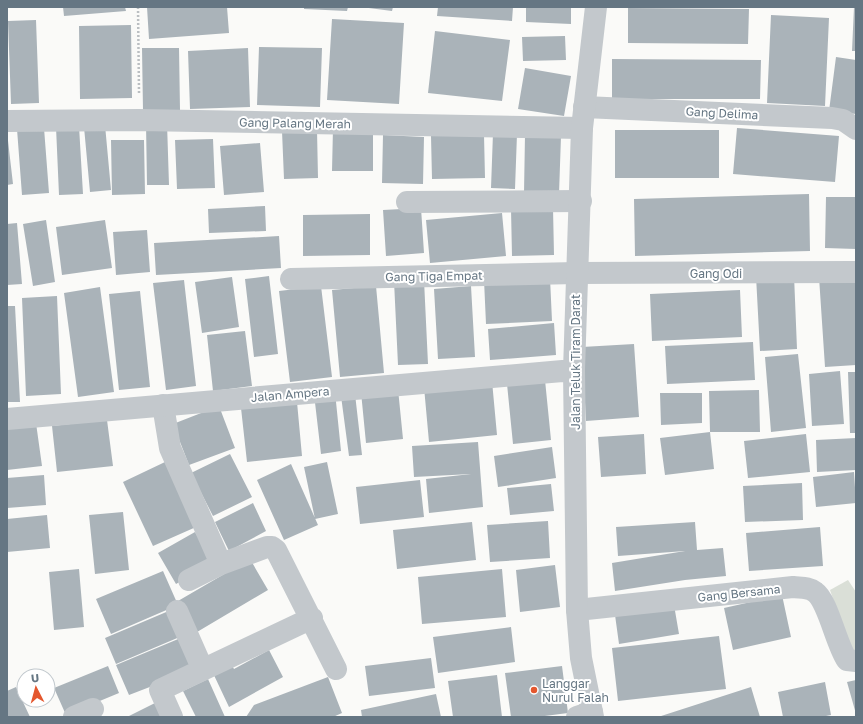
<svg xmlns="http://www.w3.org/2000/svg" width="863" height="724" viewBox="0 0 863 724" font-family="'Golos Text',sans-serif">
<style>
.green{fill:#dadfd7}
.building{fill:#aab3b9}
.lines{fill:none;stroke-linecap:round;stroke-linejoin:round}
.path{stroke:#bbbfc2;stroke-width:2.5;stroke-dasharray:2 2;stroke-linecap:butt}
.minor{stroke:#c3c8cc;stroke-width:22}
.tertiary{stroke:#c3c8cc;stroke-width:22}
.poi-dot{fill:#e4572e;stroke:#fff;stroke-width:1.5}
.labels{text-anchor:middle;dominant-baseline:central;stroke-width:4;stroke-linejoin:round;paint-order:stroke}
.street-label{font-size:12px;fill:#657683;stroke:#fff}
.poi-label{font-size:12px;fill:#657683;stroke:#fff;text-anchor:start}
</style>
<rect width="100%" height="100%" fill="#fafaf8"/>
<path class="green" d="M 848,580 L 856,592 L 856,650 L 851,651 L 830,590 Z"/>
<path class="building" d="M 63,7 L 125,7 L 126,11 L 64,16 Z
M 147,7 L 227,7 L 229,33 L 149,39 Z
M 304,7 L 348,7 L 347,11 L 304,9 Z
M 361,7 L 393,7 L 392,11 Z
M 438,7 L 513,7 L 512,21 L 437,16 Z
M 526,7 L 571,7 L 571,24 L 526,22 Z
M 854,7 L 856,7 L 856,51 L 852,51 Z
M 628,8 L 749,9 L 748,44 L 628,43 Z
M 771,15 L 829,18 L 825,106 L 767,103 Z
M 332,19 L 404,23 L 399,104 L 327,100 Z
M 36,20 L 39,103 L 11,104 L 8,21 Z
M 131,25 L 132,98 L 80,99 L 79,26 Z
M 435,31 L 510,40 L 502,101 L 428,93 Z
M 565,36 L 566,60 L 523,61 L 522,37 Z
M 259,47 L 322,48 L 320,107 L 257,105 Z
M 142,48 L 179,48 L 180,110 L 143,111 Z
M 248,48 L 250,107 L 190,109 L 188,51 Z
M 836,57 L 856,60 L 856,114 L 829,111 Z
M 612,59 L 761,60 L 760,99 L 612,99 Z
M 525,68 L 571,76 L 564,116 L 518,109 Z
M 146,123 L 167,123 L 169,185 L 147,185 Z
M 105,125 L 111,190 L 90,192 L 84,127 Z
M 79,126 L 83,194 L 59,195 L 56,127 Z
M 44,128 L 49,193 L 22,195 L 17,129 Z
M 333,128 L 373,128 L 373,171 L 332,171 Z
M 737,128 L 839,136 L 835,182 L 733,174 Z
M 317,130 L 318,178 L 284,179 L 282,131 Z
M 615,130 L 719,130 L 719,178 L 615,178 Z
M 7,132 L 13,184 L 7,185 Z
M 493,133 L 517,134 L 515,189 L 491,188 Z
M 383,135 L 424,137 L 423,184 L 382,183 Z
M 484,135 L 485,178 L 432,179 L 431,136 Z
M 525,135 L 561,136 L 559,194 L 524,193 Z
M 213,139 L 215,188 L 177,189 L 175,140 Z
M 111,140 L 144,140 L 145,194 L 112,195 Z
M 260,143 L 264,192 L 224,195 L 220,146 Z
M 809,194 L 810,251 L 635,256 L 634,199 Z
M 826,197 L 856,197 L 856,249 L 825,248 Z
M 265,206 L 266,231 L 209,233 L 208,209 Z
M 421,208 L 424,253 L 386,256 L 383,210 Z
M 553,208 L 554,255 L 512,256 L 511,209 Z
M 502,213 L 506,256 L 430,263 L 426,220 Z
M 370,214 L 370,255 L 303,256 L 303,215 Z
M 46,220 L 55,282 L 33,286 L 23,224 Z
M 105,220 L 112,268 L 62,275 L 56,227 Z
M 17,223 L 22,284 L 7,285 L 7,224 Z
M 147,230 L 150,272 L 116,275 L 113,232 Z
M 279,236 L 281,268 L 156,275 L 154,243 Z
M 794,275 L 797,349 L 760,351 L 756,276 Z
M 856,275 L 856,365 L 825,367 L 819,277 Z
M 269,276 L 278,354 L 254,357 L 245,279 Z
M 232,277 L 239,327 L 202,333 L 195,282 Z
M 550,278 L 552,321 L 486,324 L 484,280 Z
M 184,280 L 196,386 L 166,390 L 153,283 Z
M 424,280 L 428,364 L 398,365 L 394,281 Z
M 321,286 L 332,377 L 290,382 L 279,291 Z
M 376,286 L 384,373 L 340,377 L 332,290 Z
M 471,286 L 475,357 L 438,359 L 434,289 Z
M 100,287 L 114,392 L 78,397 L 64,293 Z
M 740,290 L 742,337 L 652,341 L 650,294 Z
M 140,291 L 150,387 L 119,390 L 109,294 Z
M 57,296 L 61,394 L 26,396 L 22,298 Z
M 7,306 L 15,306 L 20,402 L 7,402 Z
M 554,323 L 556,355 L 490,360 L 488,329 Z
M 245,331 L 252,386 L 213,391 L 207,335 Z
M 753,342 L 755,380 L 667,384 L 665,346 Z
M 634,344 L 639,417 L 586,421 L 582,347 Z
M 798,354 L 806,428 L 771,432 L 765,357 Z
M 840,371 L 844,424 L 812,426 L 809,374 Z
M 848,372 L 856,372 L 856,433 L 850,433 Z
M 545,380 L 551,440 L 513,444 L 507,384 Z
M 492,381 L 497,435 L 429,442 L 424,387 Z
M 398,389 L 403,439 L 366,443 L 361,392 Z
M 759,390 L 760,432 L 710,432 L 709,391 Z
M 335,392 L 341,451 L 321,454 L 314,394 Z
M 660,393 L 702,393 L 702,423 L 661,425 Z
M 355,394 L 362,455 L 349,456 L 341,396 Z
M 297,402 L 302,456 L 247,462 L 241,408 Z
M 219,406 L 235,448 L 189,465 L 173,424 Z
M 107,420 L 113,466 L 57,472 L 52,426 Z
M 36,423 L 42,466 L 7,470 L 7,427 Z
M 710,432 L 714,469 L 665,475 L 660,438 Z
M 644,434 L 646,474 L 601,477 L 598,437 Z
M 806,434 L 810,472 L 748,478 L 744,441 Z
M 856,438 L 856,470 L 817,472 L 816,440 Z
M 478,442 L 483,507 L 429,513 L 426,479 L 471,474 L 414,477 L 412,446 Z
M 552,447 L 556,478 L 498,487 L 494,456 Z
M 230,454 L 252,497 L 213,516 L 191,473 Z
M 165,462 L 196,527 L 153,546 L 123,482 Z
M 327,462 L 338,514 L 315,519 L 304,467 Z
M 291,464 L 318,525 L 284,540 L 257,480 Z
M 854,472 L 856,503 L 816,507 L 813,477 Z
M 44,475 L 46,505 L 7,508 L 7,478 Z
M 420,480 L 424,517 L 360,524 L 356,487 Z
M 802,483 L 803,520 L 745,522 L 743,486 Z
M 551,484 L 554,511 L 510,515 L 507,488 Z
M 253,503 L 266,531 L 229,551 L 215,522 Z
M 123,512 L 129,570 L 95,574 L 89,515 Z
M 47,515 L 50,548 L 7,552 L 7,519 Z
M 548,521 L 550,558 L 490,562 L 487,525 Z
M 472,522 L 476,560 L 397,569 L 393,530 Z
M 695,522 L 697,550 L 723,548 L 726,576 L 685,580 L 615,591 L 612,563 L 685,551 L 618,556 L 616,527 Z
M 820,527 L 823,566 L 749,571 L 746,533 Z
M 195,532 L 213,563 L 176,584 L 158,553 Z
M 250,559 L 268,590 L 197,632 L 178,601 Z
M 555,565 L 560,607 L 520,612 L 516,570 Z
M 79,569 L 84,627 L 54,630 L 49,572 Z
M 502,569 L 506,617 L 422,624 L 418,577 Z
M 163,571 L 178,605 L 111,634 L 96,599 Z
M 782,595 L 791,637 L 733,650 L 724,608 Z
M 674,605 L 679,634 L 619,644 L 615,615 Z
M 171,610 L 182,636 L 116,664 L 105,638 Z
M 511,627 L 515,662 L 438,673 L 433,637 Z
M 719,636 L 726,689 L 618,701 L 612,648 Z
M 183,637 L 199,668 L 129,695 L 116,665 Z
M 269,650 L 283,677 L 229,707 L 212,671 L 230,662 L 234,669 Z
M 431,658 L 435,688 L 369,696 L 365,666 Z
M 108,666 L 119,693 L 66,715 L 54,688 Z
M 562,666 L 568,713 L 537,717 L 511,717 L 505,673 Z
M 497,675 L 502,717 L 453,717 L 448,681 Z
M 328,677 L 342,713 L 333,717 L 246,717 L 254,705 Z
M 208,679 L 225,717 L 196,717 L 183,691 Z
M 856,680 L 856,714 L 847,682 Z
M 825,682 L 831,715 L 821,717 L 783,717 L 778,692 Z
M 16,687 L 30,717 L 7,717 L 7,691 Z
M 751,687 L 760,717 L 658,717 Z
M 436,694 L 441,717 L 362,717 L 361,710 Z
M 159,701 L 167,717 L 127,717 Z"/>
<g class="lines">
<path class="path" d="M 138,7 L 139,93"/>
<path class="minor" d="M 584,107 L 832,118 L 843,120 L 856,129
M 7,121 L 139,120 L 582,128
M 407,202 L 581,201
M 291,279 L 576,273 L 856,272
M 163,405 L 170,448 L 221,564 L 267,547 L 272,547 L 276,550 L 336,669
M 189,580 L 221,564
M 577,610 L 793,587 C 801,588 809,587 815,592 C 828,601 836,644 847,660 L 856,661
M 177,611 L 203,670
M 74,717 L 93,709
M 172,717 L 160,690 L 312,618
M 577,717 L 592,712"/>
<path class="tertiary" d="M 7,419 L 574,370
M 593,717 L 581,658 L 577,610 L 574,370 L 582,128 L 596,7"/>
</g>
<circle class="poi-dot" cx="534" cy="690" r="4"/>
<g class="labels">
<g class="street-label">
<text transform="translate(722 113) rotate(3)">Gang Delima</text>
<text transform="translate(295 123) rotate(1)">Gang Palang Merah</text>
<text x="716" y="273">Gang Odi</text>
<text transform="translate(434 276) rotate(-1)">Gang Tiga Empat</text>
<text transform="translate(575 362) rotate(-90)">Jalan Teluk Tiram Darat</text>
<text transform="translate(290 394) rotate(-5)">Jalan Ampera</text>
<text transform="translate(739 593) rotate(-6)">Gang Bersama</text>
</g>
<g class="poi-label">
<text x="542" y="683">Langgar<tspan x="542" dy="14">Nurul Falah</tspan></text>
</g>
</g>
<rect width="863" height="724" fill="none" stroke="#657683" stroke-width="16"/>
<g transform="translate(36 688) rotate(354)"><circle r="19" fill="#ffffff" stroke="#c1c8cd"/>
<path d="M0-3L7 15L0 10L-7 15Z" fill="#e4572e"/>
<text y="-6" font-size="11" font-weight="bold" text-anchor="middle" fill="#657683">U</text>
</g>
</svg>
